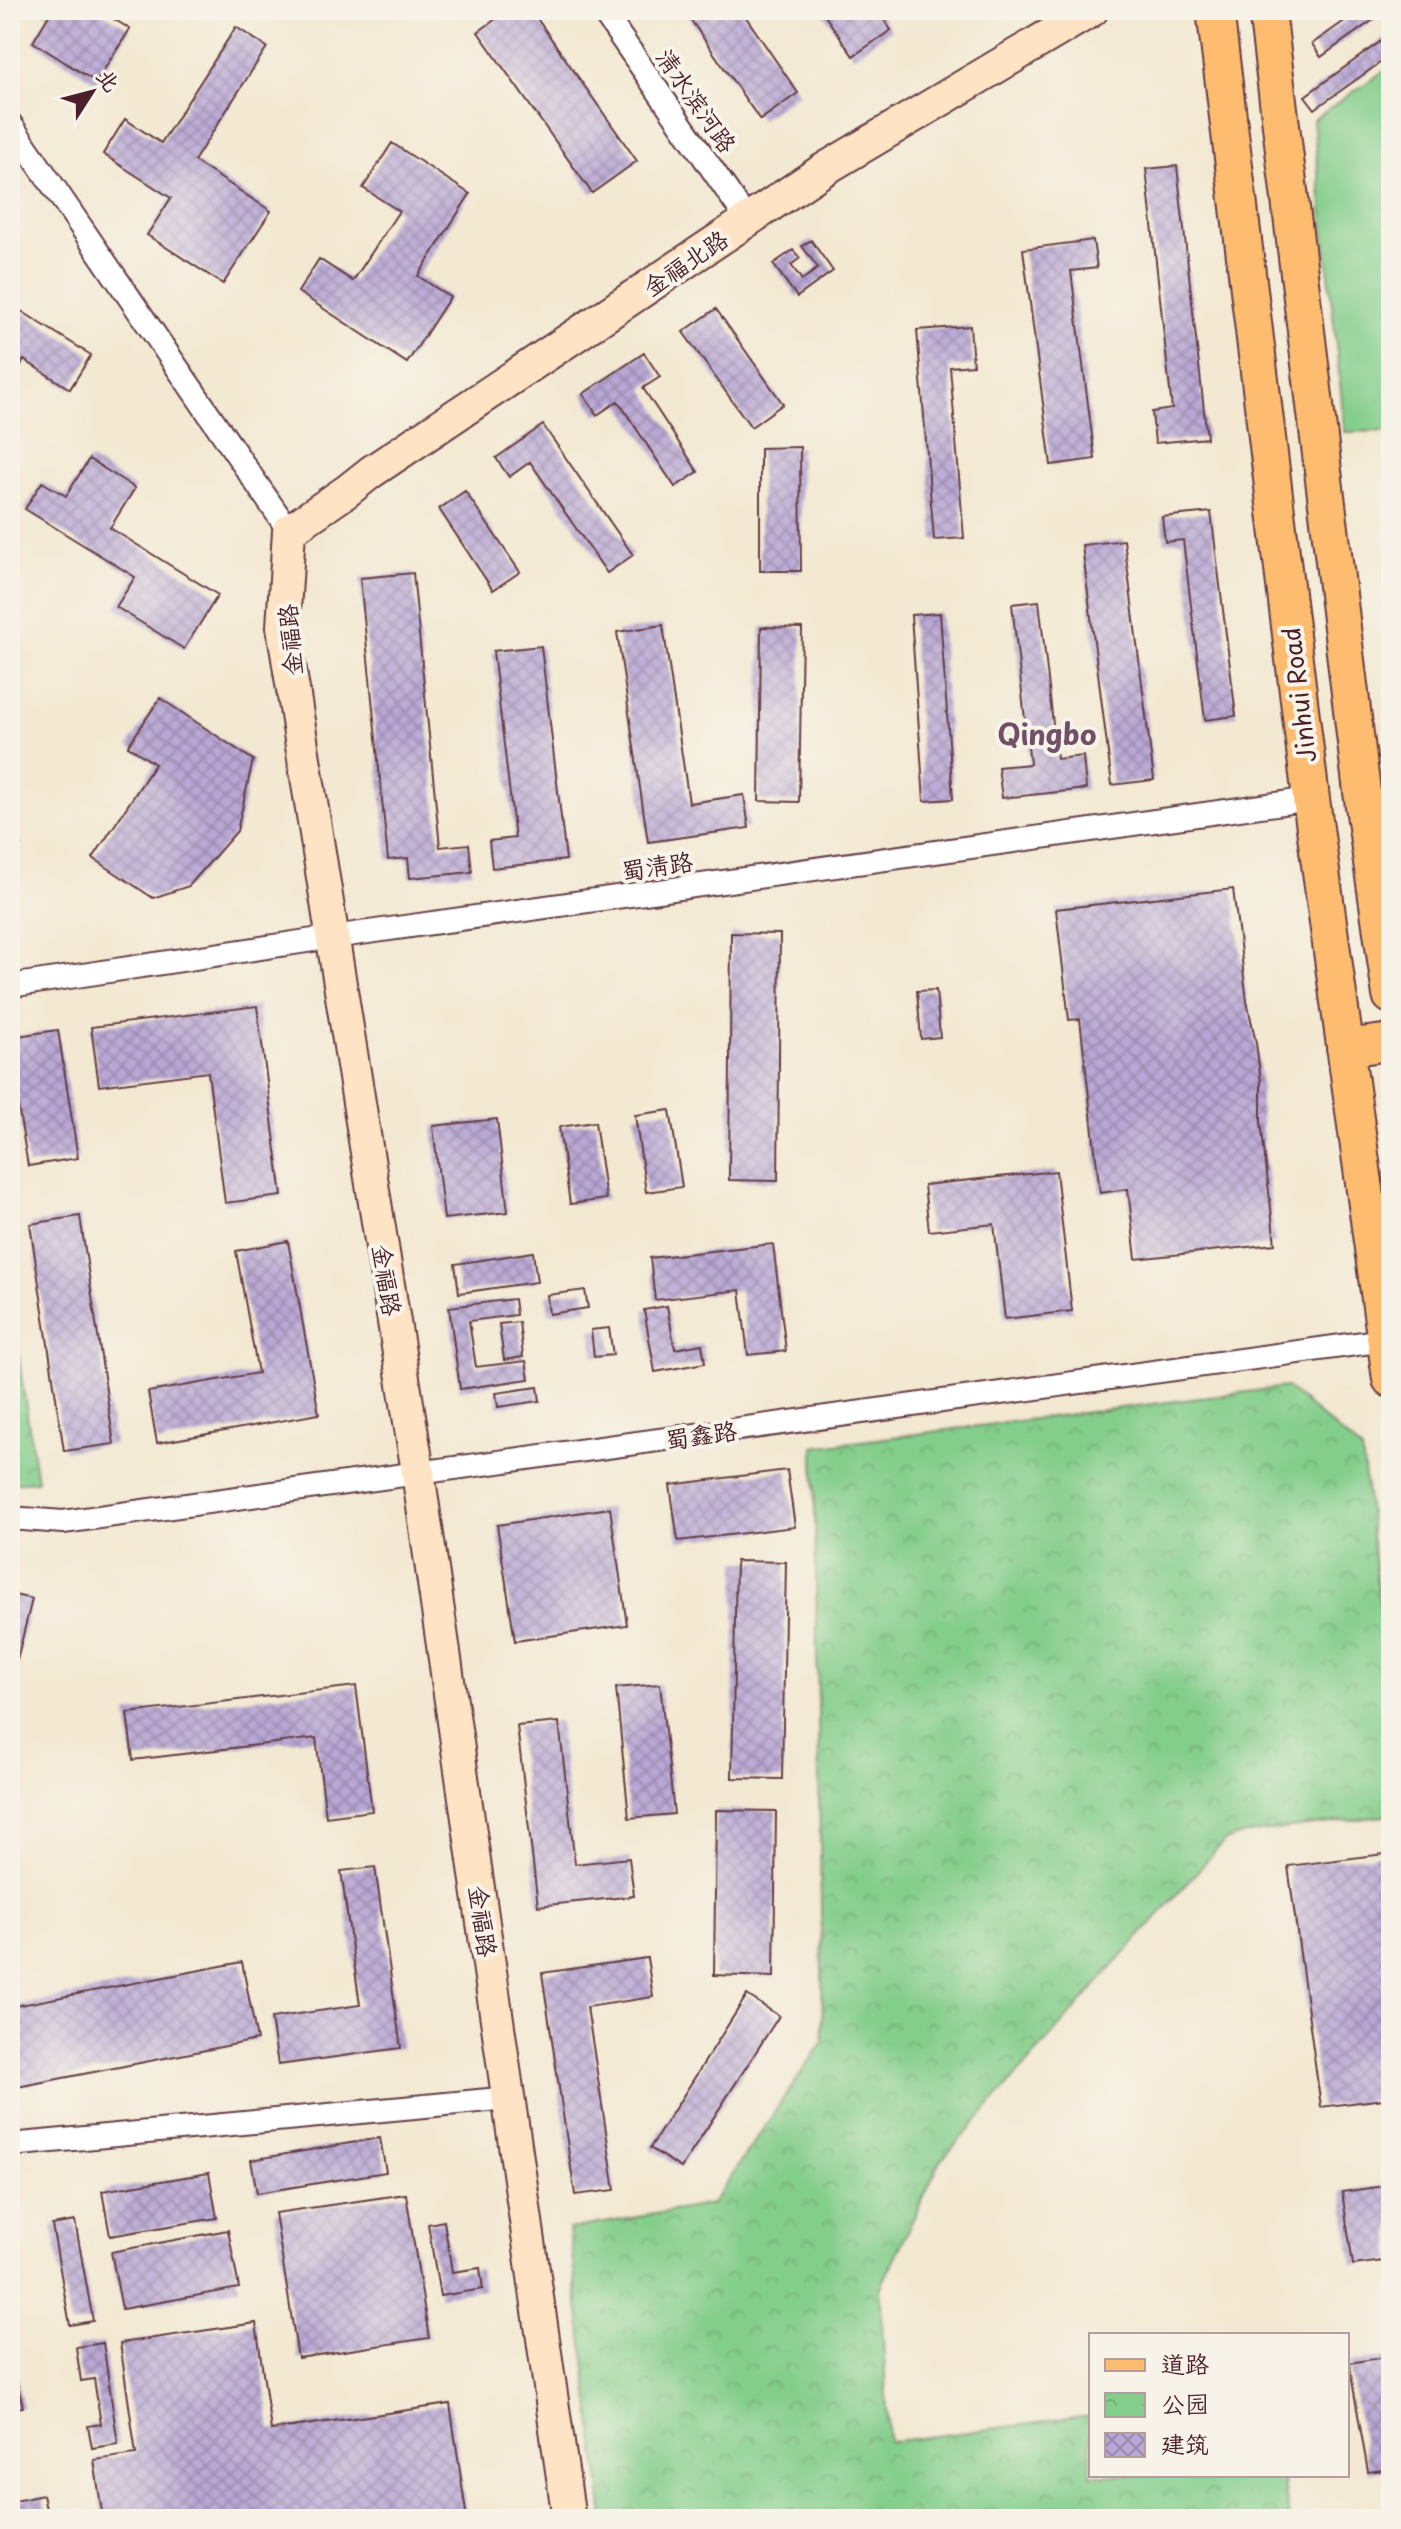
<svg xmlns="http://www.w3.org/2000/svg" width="1401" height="2529" viewBox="0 0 1401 2529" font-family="'Playpen Sans','LXGW WenKai TC',sans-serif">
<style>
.park{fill:url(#park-crowns);stroke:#67765b;stroke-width:2}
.pitch{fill:#84ce8b;stroke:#67765b;stroke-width:2}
.building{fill:url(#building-cross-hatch)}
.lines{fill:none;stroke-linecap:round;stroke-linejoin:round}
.street-casing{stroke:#633d44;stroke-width:26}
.secondary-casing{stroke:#633d44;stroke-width:36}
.primary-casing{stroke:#633d44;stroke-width:40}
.street{stroke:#fff;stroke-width:22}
.secondary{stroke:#fee4c5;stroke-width:32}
.primary{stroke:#fdbc6f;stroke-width:36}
.labels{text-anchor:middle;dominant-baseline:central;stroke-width:8;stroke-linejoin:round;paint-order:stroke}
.street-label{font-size:24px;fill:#4a1f2b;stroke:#f7f3e8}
.quarter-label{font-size:28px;font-weight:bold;fill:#714f66;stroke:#f7f3e8}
</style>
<defs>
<pattern id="park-crowns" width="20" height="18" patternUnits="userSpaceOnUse" patternTransform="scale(2)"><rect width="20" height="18" fill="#84ce8b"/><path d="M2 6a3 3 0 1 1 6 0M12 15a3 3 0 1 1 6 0" fill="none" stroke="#74b078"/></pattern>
<pattern id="building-cross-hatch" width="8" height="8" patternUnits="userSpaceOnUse" patternTransform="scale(2)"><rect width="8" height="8" fill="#b9a8d5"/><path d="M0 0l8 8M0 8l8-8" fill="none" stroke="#9888ad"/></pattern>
</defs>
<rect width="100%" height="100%" fill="#f7f3e8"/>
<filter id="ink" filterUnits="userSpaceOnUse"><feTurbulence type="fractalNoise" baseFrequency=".0125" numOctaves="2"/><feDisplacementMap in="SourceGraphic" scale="16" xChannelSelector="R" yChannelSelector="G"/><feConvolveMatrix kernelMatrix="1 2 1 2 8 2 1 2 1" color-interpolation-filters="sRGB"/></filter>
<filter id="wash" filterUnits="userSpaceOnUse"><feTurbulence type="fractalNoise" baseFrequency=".006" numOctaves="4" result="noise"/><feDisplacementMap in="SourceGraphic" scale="32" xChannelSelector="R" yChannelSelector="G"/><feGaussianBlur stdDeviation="1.8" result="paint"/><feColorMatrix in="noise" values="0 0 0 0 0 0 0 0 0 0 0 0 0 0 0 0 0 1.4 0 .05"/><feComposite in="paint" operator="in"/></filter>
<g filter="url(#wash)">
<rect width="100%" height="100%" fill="#f3e8d1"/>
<path class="park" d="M 10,1300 L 37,1481 L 10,1483 Z
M 1286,1387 L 1362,1451 L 1381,1624 L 1391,1646 L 1391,1815 L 1245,1834 L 1224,1841 L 940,2162 L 880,2289 L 889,2442 L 1091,2416 L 1091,2475 L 1283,2475 L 1289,2519 L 604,2519 L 569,2229 L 712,2204 L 823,2041 L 814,1447 Z"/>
<path class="pitch" d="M 1391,66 L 1391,431 L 1345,432 L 1313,120 Z"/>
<g id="blocks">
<path class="building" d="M 41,10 L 99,10 L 130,29 L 96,82 L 33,42 L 49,15 Z
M 508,10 L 531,10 L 637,161 L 592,193 L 478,32 Z
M 684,10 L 741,10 L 798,93 L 760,120 Z
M 821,10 L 877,10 L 891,30 L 853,56 Z
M 1360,10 L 1387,10 L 1321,57 L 1312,44 Z
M 236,27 L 267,47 L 194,161 L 271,211 L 223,284 L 147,235 L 171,198 L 103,154 L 125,119 L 161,143 Z
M 1391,34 L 1391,55 L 1315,109 L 1305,96 Z
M 1391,98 L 1391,127 L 1389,127 L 1386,99 Z
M 392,143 L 470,194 L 418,276 L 450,297 L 407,363 L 298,292 L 319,259 L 353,281 L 399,211 L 363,188 Z
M 1177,166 L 1207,438 L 1155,443 L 1152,412 L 1172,409 L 1146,169 Z
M 811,240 L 833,271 L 797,297 L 773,264 L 793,250 L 800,258 L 791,265 L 802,280 L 818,268 L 802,246 Z
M 1093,240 L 1097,268 L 1071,271 L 1095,459 L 1051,465 L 1023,249 Z
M 10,304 L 91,355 L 70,389 L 24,360 L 10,384 Z
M 716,309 L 783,404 L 751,427 L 683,332 Z
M 970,326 L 973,365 L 950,367 L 964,538 L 934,540 L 917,330 Z
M 644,353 L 660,377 L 643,388 L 698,472 L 675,487 L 618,401 L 597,415 L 583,394 Z
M 543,425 L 633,555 L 607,573 L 530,462 L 509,477 L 496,458 Z
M 800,447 L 801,571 L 760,571 L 760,448 Z
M 89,459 L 135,488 L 110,528 L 218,595 L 184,649 L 116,607 L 135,577 L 25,509 L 42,482 L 66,496 Z
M 465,491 L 520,572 L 493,590 L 439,509 Z
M 1211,512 L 1236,716 L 1205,720 L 1183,540 L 1165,542 L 1162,517 Z
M 1124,540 L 1154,780 L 1112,785 L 1082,545 Z
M 413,573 L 440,847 L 469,844 L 472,872 L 410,878 L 408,858 L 388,860 L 360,578 Z
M 1039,601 L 1057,759 L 1083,756 L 1086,789 L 1002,798 L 998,767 L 1030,764 L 1012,604 Z
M 940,613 L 953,799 L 924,801 L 911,615 Z
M 663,625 L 689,803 L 744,795 L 749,828 L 648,842 L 617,632 Z
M 761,627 L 802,628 L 799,802 L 759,801 Z
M 541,646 L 566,860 L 492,868 L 489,841 L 515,838 L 493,651 Z
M 160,698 L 253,760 L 237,831 L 189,886 L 153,898 L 93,858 L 155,764 L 128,746 Z
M 10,838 L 21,845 L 10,863 Z
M 1233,889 L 1247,1001 L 1256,1043 L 1261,1082 L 1261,1122 L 1275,1244 L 1136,1259 L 1128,1189 L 1100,1193 L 1080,1019 L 1069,1020 L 1056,909 Z
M 731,933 L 780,934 L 778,1181 L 729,1180 Z
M 936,990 L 940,1037 L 921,1039 L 917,991 Z
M 257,1006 L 282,1196 L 225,1203 L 208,1072 L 99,1086 L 91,1027 Z
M 58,1030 L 78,1158 L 28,1166 L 10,1057 L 10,1037 Z
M 670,1110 L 682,1187 L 646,1192 L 635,1115 Z
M 497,1119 L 508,1212 L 444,1219 L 433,1126 Z
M 595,1122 L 606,1199 L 570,1204 L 559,1127 Z
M 1056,1171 L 1072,1311 L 1005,1319 L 994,1224 L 929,1231 L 924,1185 Z
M 80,1216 L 114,1444 L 64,1451 L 30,1224 Z
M 288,1241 L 319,1414 L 157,1443 L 148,1392 L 258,1373 L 236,1251 Z
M 773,1244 L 786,1351 L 748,1355 L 740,1290 L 655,1300 L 650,1258 Z
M 533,1252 L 537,1282 L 459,1293 L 455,1264 Z
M 585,1290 L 588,1308 L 549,1314 L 547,1295 Z
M 514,1299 L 516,1315 L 469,1321 L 476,1367 L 526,1361 L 529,1379 L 460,1389 L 449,1307 Z
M 667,1306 L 675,1349 L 702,1344 L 705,1363 L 655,1372 L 644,1310 Z
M 519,1322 L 523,1357 L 504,1360 L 499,1324 Z
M 609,1328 L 613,1355 L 594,1357 L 591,1330 Z
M 538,1387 L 540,1401 L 498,1407 L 496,1393 Z
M 787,1470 L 795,1527 L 678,1541 L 670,1485 Z
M 610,1508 L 627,1625 L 515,1641 L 497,1525 Z
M 736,1561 L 786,1562 L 782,1779 L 732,1778 Z
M 10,1594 L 32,1599 L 11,1684 L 10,1683 Z
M 660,1684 L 674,1814 L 629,1818 L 616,1688 Z
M 356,1686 L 372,1811 L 326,1817 L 316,1738 L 133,1760 L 127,1713 Z
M 559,1722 L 575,1864 L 629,1858 L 634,1896 L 538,1906 L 517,1726 Z
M 716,1810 L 776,1811 L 774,1977 L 714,1975 Z
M 1384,1854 L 1391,1907 L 1391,2098 L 1321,2107 L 1288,1866 Z
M 375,1867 L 401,2048 L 278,2065 L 271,2018 L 360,2005 L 341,1871 Z
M 647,1958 L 653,1997 L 587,2007 L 615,2190 L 575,2195 L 542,1973 Z
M 242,1962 L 257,2040 L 17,2087 L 10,2051 L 10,2007 Z
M 747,1995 L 779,2016 L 681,2168 L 650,2148 Z
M 380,2138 L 386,2172 L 257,2193 L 251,2160 Z
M 209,2173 L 217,2218 L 110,2236 L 102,2191 Z
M 1391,2185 L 1391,2260 L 1353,2265 L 1342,2192 Z
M 406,2194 L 429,2338 L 298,2358 L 275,2213 Z
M 75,2221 L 93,2321 L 70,2325 L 52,2225 Z
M 444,2221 L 452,2272 L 480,2268 L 483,2289 L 440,2296 L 428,2224 Z
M 228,2230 L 239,2288 L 122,2309 L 111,2252 Z
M 256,2323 L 271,2430 L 450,2404 L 467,2519 L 103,2519 L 94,2460 L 136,2454 L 120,2343 Z
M 103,2343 L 118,2444 L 92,2448 L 88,2426 L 101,2424 L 94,2379 L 81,2381 L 76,2347 Z
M 10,2352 L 23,2407 L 10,2409 Z
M 1391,2356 L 1391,2469 L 1368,2472 L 1349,2363 Z
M 43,2495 L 48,2519 L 10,2519 L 10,2502 Z"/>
</g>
</g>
<g filter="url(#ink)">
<use href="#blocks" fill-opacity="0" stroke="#633d44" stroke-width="2"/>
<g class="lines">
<g class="street-casing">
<path id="street" d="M 602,10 L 748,221
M 10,123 L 289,531
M 10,986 L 333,937 L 1311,799
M 10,1518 L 63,1522 L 1385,1340
M 10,2145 L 510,2098"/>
</g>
<g class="secondary-casing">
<path id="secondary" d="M 569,2519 L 418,1472 L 283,627 L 289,531 L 347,491 L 371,472 L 823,170 L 1092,10"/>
</g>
<g class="primary-casing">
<path id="primary" d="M 1215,10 L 1311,799 L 1391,1379
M 1267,10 L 1362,792 L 1391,995
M 1345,1048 L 1391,1042"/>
</g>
<use href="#street" class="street"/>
<use href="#secondary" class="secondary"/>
<use href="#primary" class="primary"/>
</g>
</g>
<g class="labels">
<g class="street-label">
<text transform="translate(697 100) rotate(55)">清水滨河路</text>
<text transform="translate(685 262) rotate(-34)">金福北路</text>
<text transform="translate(289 640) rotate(-95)">金福路</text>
<text transform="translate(1298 695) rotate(-97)">Jinhui Road</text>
<text transform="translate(657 865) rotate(-8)">蜀清路</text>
<text transform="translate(388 1280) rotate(81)">金福路</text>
<text transform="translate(701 1434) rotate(-8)">蜀鑫路</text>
<text transform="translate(484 1921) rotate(82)">金福路</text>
</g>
<g class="quarter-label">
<text x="1047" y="733">Qingbo</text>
</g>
</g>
<rect width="1401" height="2529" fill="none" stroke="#f7f3e8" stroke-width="40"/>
<rect x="1089" y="2333" width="260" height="144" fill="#f7f3e8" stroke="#b29e9c" stroke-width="2"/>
<rect x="1105" y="2359" width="40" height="12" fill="#fdbc6f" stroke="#b29e9c" stroke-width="2"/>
<text x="1161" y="2373" font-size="24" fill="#4a1f2b">道路</text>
<rect x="1105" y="2393" width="40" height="24" fill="url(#park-crowns)" stroke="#b29e9c" stroke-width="2"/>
<text x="1161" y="2413" font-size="24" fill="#4a1f2b">公园</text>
<rect x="1105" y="2433" width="40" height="24" fill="url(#building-cross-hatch)" stroke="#b29e9c" stroke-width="2"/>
<text x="1161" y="2453" font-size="24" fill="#4a1f2b">建筑</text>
<g transform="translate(92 92) rotate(54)" stroke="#f7f3e8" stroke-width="6" paint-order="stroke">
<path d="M0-6L14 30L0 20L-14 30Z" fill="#4a1f2b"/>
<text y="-12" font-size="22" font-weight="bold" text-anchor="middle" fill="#4a1f2b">北</text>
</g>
</svg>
